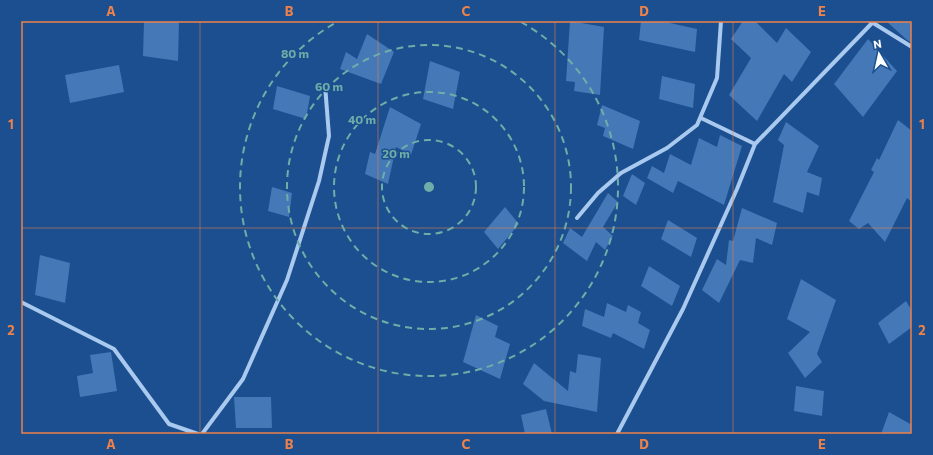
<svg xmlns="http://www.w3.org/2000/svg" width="933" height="455" viewBox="0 0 933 455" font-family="Commissioner,sans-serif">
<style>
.building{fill:#4478b7}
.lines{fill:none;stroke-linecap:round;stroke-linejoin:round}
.street{stroke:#a9c9ee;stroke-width:4}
.grid{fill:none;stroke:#ee8249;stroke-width:1;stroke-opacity:0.55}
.ring{fill:none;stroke:#6fada8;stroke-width:2;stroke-dasharray:7 5}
.centre{fill:#6fada8;stroke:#1b4f8f;stroke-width:2}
.ring-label{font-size:12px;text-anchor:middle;font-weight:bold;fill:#6fada8;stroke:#1b4f8f;stroke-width:3;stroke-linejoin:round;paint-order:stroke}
.neatline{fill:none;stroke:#ee8249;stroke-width:1.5}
.grid-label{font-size:13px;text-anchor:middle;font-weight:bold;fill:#ee8249}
</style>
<rect width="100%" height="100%" fill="#1b4f8f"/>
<path class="building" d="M 144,21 L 179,21 L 178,61 L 143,56 Z
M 570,21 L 604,27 L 600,95 L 574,91 L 575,82 L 566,81 Z
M 641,21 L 661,21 L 697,29 L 695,52 L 639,40 Z
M 743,21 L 755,21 L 777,43 L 786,28 L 811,52 L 792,82 L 784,74 L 757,121 L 729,95 L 751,58 L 731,39 Z
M 886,21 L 912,21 L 912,43 L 907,40 Z
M 367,34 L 394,52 L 381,84 L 340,69 L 346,52 L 357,59 Z
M 868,39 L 897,71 L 863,117 L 834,84 Z
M 430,61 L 460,72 L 453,109 L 423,99 Z
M 119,65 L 124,92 L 70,103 L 65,75 Z
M 662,76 L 695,84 L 693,108 L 659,99 Z
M 277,86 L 310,96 L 306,119 L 273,109 Z
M 602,105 L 640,121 L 633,149 L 603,136 L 605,128 L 597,125 Z
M 390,107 L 421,124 L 411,155 L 396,147 L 388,184 L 365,174 L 370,152 L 375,154 Z
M 898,120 L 912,131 L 912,202 L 907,198 L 885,242 L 868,223 L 859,229 L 849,221 L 874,172 L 871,170 L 877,158 L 879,160 Z
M 786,122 L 819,146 L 807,172 L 822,178 L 819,196 L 807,192 L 803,213 L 773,202 L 784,145 L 778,140 Z
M 720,135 L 742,146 L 724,205 L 678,181 L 673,193 L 647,178 L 652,166 L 664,173 L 670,154 L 691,165 L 699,138 L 717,147 Z
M 632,174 L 645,183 L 636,205 L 623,196 Z
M 272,187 L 292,193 L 289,217 L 268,211 Z
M 608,193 L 618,202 L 603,227 L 613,236 L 605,250 L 596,242 L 587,261 L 563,243 L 570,228 L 582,237 Z
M 505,207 L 519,224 L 498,249 L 484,232 Z
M 742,208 L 777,223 L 772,245 L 756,238 L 753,263 L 740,260 L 719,303 L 702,290 L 717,259 L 726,265 L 729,240 L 733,241 Z
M 668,220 L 697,238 L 691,257 L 661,239 Z
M 40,255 L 70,263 L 65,303 L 35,295 Z
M 649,266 L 680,286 L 672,306 L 641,286 Z
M 801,279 L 836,300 L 817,354 L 822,362 L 805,378 L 788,353 L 810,332 L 787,319 Z
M 906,301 L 912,311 L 912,327 L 889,344 L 878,323 Z
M 607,303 L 626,312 L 628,305 L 641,312 L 638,323 L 650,330 L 644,349 L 613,333 L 611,338 L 582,326 L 585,309 L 604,317 Z
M 476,315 L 498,326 L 495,337 L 510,344 L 500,379 L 463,362 Z
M 111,352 L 117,391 L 80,397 L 77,376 L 93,373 L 90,355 Z
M 578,354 L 601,358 L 597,412 L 544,401 L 523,384 L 534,363 L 568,391 L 570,371 L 576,373 Z
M 796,386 L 824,391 L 822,416 L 794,411 Z
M 234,397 L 271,397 L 272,428 L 236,428 Z
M 546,409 L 552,434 L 525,434 L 521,415 Z
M 889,412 L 912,425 L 912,434 L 881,434 Z"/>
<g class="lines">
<path class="street" d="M 870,21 L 912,47
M 701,118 L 755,144
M 577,218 L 598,193 L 621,173 L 667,148 L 697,125 L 717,78 L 721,21
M 21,302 L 114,349 L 169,424 L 198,434
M 202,434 L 243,379 L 287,280 L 319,181 L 329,136 L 325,85
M 617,434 L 683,309 L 737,189 L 755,144 L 874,21"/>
</g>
<path class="grid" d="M 200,21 L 200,434M 378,21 L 378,434M 555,21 L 555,434M 733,21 L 733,434M 21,228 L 912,228"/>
<g class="ring">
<circle cx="429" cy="187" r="47"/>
<circle cx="429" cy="187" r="95"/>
<circle cx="429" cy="187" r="142"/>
<path d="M521 22A189 189 0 1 1 337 22"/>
</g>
<circle cx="429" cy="187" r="6" class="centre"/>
<g class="ring-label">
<text x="295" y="58">80 m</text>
<text x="329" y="91">60 m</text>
<text x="362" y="124">40 m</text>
<text x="396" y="158">20 m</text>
</g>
<rect width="933" height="455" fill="none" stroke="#1b4f8f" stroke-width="44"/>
<g transform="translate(879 54) rotate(351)" stroke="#1b4f8f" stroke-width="3" paint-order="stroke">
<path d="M0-3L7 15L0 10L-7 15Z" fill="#ffffff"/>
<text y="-6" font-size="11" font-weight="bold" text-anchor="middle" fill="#ffffff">N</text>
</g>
<rect x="22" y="22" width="889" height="411" class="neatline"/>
<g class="grid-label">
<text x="111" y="16">A</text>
<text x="289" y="16">B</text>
<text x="466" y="16">C</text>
<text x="644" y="16">D</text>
<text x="822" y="16">E</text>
<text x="11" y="129">1</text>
<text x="922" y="129">1</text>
<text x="11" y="335">2</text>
<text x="922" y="335">2</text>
<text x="111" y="449">A</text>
<text x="289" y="449">B</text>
<text x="466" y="449">C</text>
<text x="644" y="449">D</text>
<text x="822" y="449">E</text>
</g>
</svg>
